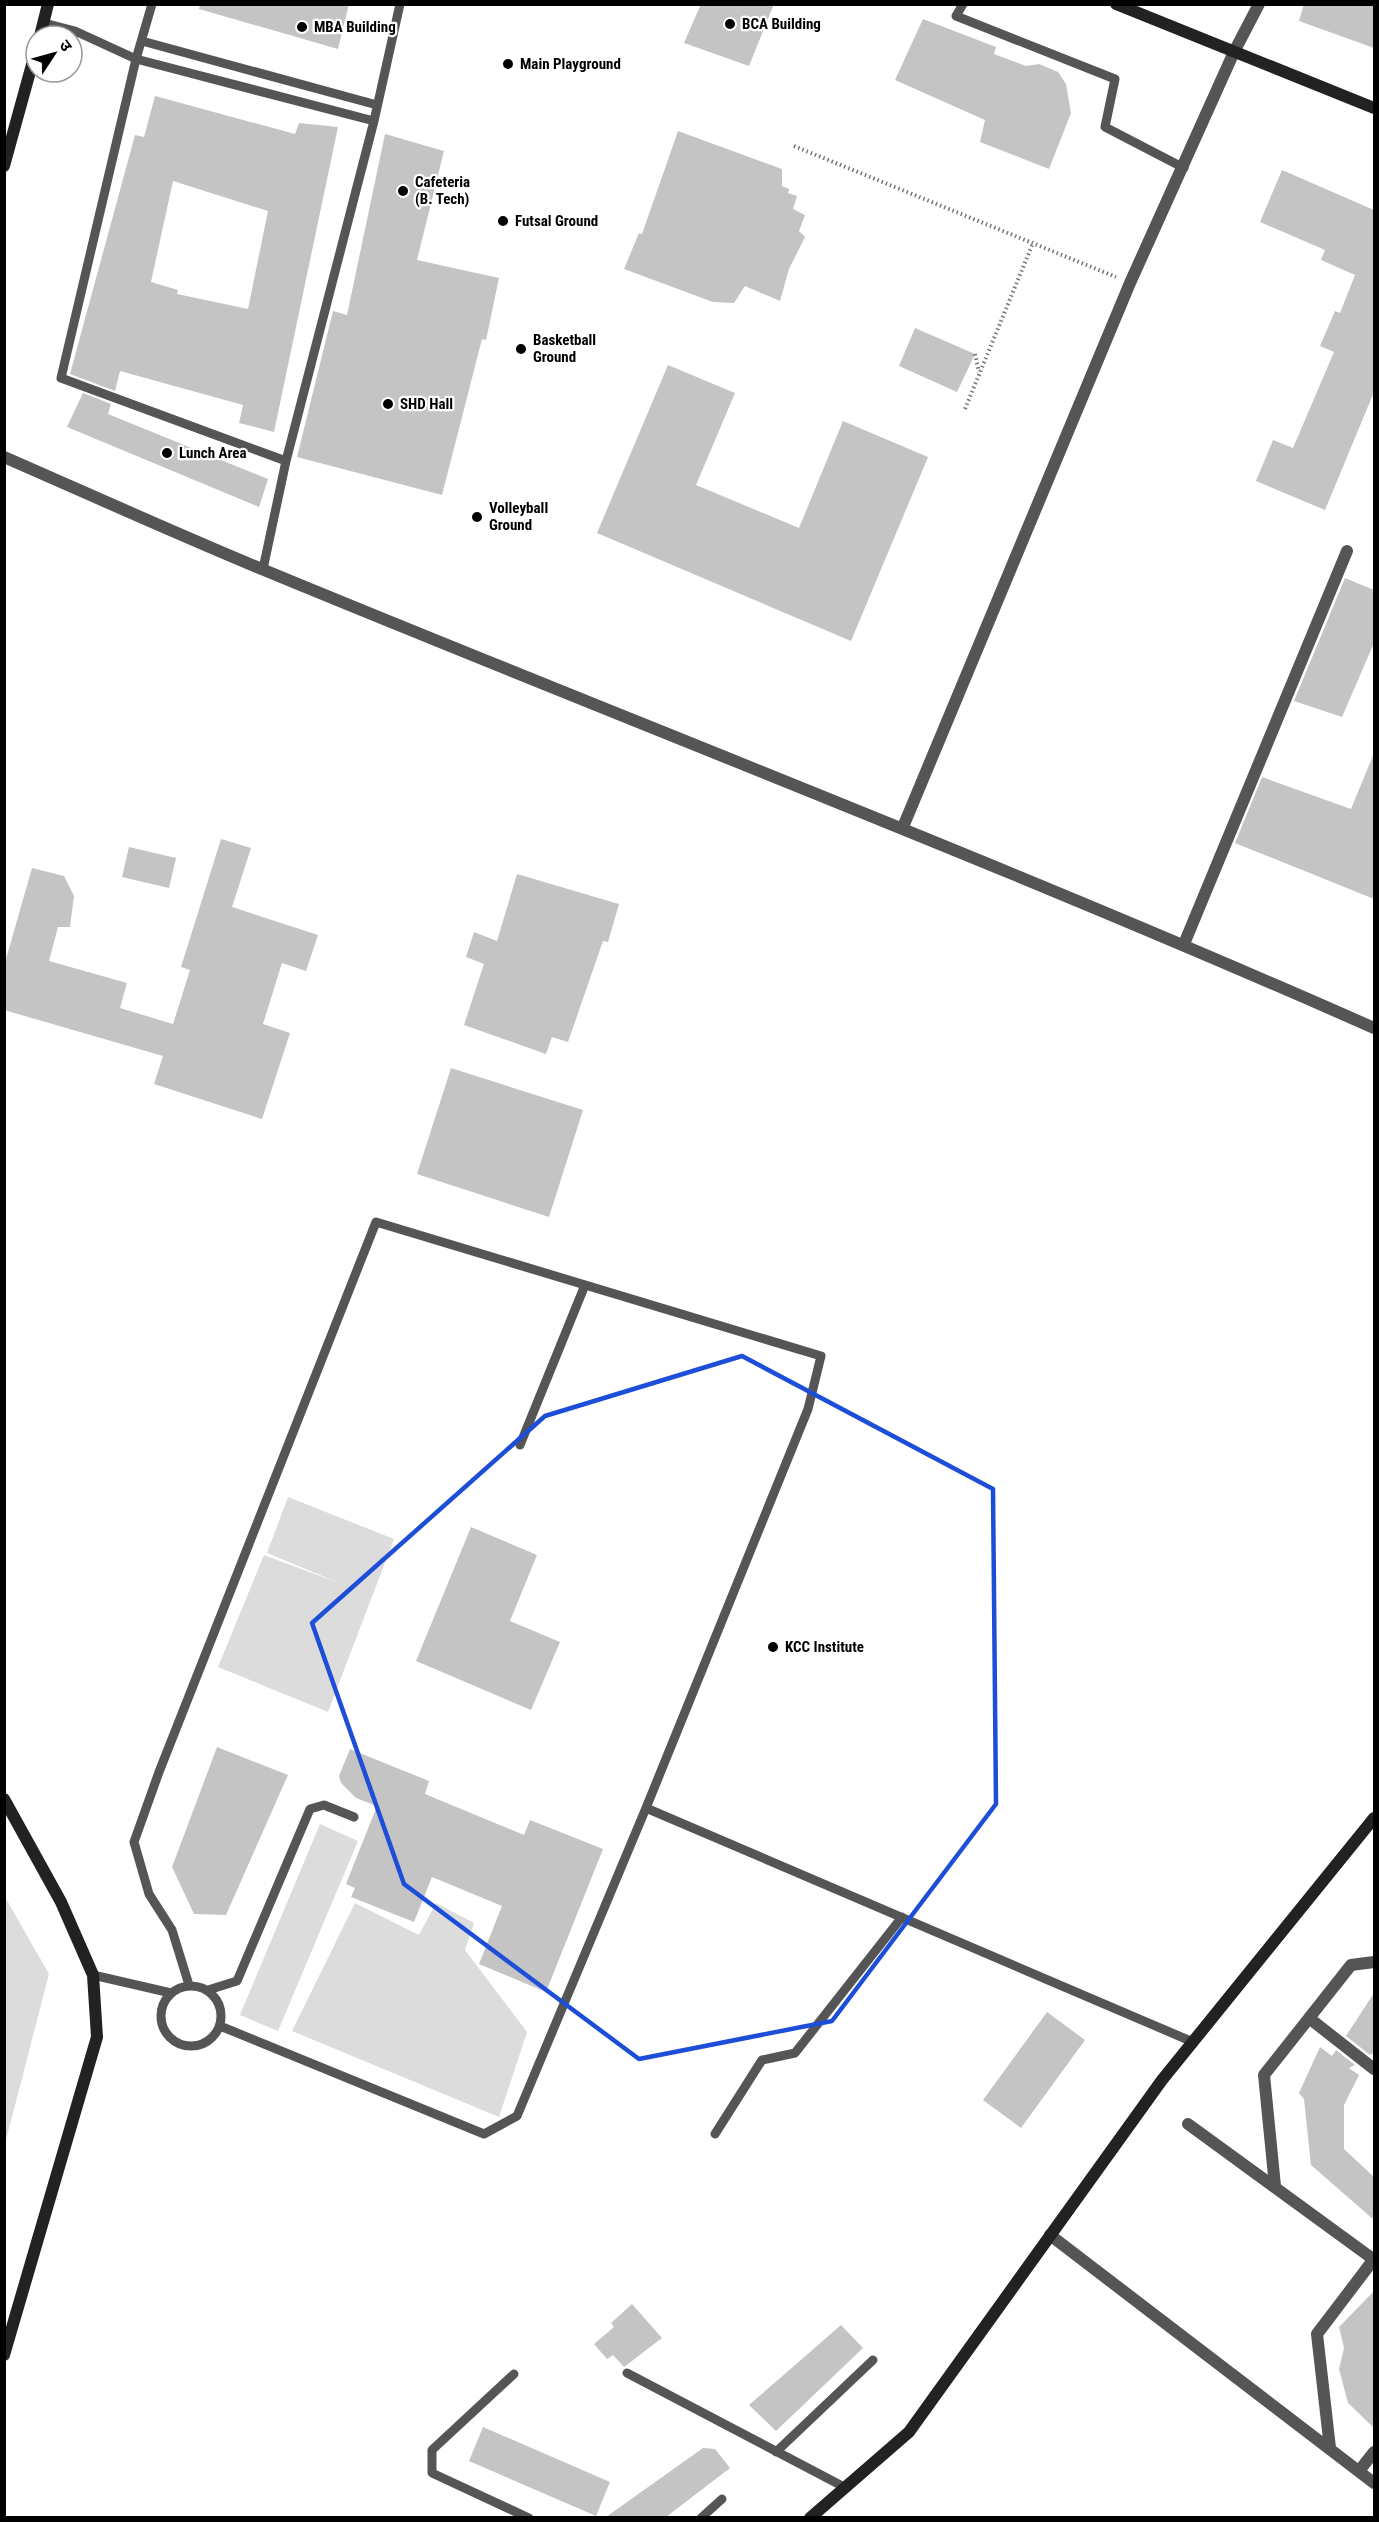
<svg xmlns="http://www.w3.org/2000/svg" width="1379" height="2522" viewBox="0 0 1379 2522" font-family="'Roboto Condensed','Noto Sans Devanagari',sans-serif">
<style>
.green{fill:#dcdcdc}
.building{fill:#c4c4c4;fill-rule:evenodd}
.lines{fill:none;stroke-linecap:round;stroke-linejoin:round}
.path{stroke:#777;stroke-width:4;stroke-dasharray:1.5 3;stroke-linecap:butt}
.lane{stroke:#555;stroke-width:9}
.street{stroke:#555;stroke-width:12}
.secondary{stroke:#222;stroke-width:12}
.marked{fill:none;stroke:#1d4ed8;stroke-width:4.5;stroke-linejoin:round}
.poi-dot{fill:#000;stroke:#fff;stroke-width:2}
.labels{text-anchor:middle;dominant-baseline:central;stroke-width:4.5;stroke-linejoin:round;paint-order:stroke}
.poi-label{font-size:15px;font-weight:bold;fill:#000;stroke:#fff;text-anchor:start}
</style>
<rect width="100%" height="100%" fill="#fff"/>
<path class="green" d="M 288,1497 L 394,1539 L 328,1712 L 218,1667 L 264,1555 L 339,1583 L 267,1553 Z
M 320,1824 L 358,1841 L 278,2031 L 240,2015 Z
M 5,1897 L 49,1974 L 5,2144 Z
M 355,1903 L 419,1935 L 436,1903 L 474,1923 L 465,1950 L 527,2032 L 499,2117 L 292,2031 Z"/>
<path class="building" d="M 200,4 L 349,4 L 338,49 L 199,9 Z
M 701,4 L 774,4 L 749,66 L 684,43 Z
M 1304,4 L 1374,4 L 1374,48 L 1299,21 Z
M 923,19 L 996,47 L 994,54 L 1026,66 L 1039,64 L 1058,72 L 1066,84 L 1071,113 L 1049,169 L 980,142 L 985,120 L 895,80 Z
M 155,96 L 295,134 L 299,123 L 338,127 L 274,432 L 239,423 L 243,405 L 120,371 L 115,391 L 70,374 L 135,135 L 144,137 ZM 173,181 L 268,211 L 248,309 L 177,294 L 178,290 L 151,282 Z
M 678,131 L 782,169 L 782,186 L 789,189 L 788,193 L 797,196 L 793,209 L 805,215 L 799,231 L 805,237 L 789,269 L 780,301 L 745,286 L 734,303 L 713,302 L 624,269 L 639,233 L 642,234 Z
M 385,134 L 444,151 L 417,260 L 499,278 L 486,340 L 482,339 L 442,495 L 297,457 L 333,311 L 347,315 Z
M 1282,170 L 1374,210 L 1374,392 L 1325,510 L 1256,481 L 1273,440 L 1293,448 L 1334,352 L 1320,346 L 1335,311 L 1340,313 L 1355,275 L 1321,260 L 1325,250 L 1260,222 Z
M 915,328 L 975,354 L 957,392 L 899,366 Z
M 668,365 L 735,393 L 696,485 L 799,528 L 843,421 L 928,457 L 851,641 L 597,533 Z
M 83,393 L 111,404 L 108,414 L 268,479 L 259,507 L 67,427 Z
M 1345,578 L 1374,590 L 1374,643 L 1342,717 L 1294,701 Z
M 1374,753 L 1374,899 L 1235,843 L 1262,777 L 1351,809 Z
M 221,839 L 251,848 L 232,907 L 318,935 L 306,971 L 282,963 L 263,1024 L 290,1033 L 262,1119 L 154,1084 L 163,1056 L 4,1010 L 4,966 L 32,868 L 64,876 L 74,896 L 70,927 L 58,927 L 49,961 L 127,983 L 120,1008 L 173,1024 L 190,970 L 181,967 Z
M 129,847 L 176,858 L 169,888 L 122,877 Z
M 517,874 L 619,904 L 608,942 L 603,941 L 568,1042 L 552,1037 L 546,1054 L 464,1025 L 484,964 L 466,957 L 474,932 L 497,941 Z
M 451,1068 L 583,1110 L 549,1217 L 417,1174 Z
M 471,1527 L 537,1555 L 510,1621 L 560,1642 L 531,1710 L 416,1661 Z
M 217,1747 L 288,1775 L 226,1915 L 194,1914 L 172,1867 Z
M 350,1749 L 429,1781 L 425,1794 L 524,1835 L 530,1820 L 603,1849 L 546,1992 L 479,1964 L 502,1906 L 432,1877 L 414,1922 L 351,1897 L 355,1888 L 346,1884 L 377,1806 L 356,1798 L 341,1783 L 339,1776 Z
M 1374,1993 L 1374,2053 L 1370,2055 L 1346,2036 Z
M 1047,2012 L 1085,2040 L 1021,2128 L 983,2100 Z
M 1320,2047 L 1332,2056 L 1336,2050 L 1355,2065 L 1349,2068 L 1359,2075 L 1344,2105 L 1344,2149 L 1374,2177 L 1374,2220 L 1311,2165 L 1304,2099 L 1299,2093 Z
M 1374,2291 L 1374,2428 L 1348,2403 L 1339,2369 L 1344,2348 L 1339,2327 Z
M 632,2304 L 662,2338 L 624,2367 L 613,2355 L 607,2359 L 594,2344 L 614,2327 L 611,2323 Z
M 841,2325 L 863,2348 L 776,2431 L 749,2405 Z
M 483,2427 L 610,2482 L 596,2516 L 469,2461 Z
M 703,2448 L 715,2449 L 730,2468 L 666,2517 L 606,2517 Z"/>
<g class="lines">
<path class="path" d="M 794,146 L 1116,277
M 975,354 L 979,372
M 965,409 L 1033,243"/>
<path class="lane" d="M 152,4 L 136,59 L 61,378 L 286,461
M 963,4 L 956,16 L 1115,79 L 1105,127 L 1184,168
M 44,23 L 75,31 L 136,59 L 374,121 L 286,461 L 263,569
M 142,41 L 377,105
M 374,121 L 400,4
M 520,1445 L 585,1285
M 93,1975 L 171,1993
M 189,1985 L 172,1930 L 149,1894 L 134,1842 L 159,1772 L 376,1222 L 821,1356 L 808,1409 L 646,1808 L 1193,2042
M161 2016a30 30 0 1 1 60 0a30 30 0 1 1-60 0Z
M 208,1990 L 237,1981 L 310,1809 L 324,1805 L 354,1817
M 220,2026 L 484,2134 L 517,2116 L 646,1808
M 715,2134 L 762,2060 L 795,2053 L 902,1917
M 627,2373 L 846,2488
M 514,2374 L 432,2450 L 432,2473 L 529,2518
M 776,2452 L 873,2360
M 701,2518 L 722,2499"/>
<path class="street" d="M 4,457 C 91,495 177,534 264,570 C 634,723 1008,866 1374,1028
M 903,827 L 1130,283 L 1234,52 L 1259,4
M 1184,944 L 1347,551
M 1309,2018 L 1374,2069
M 1188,2124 L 1373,2259
M 1275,2186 L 1264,2075 L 1351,1965 L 1374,1962
M 1050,2235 L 1374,2483
M 1330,2448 L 1317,2334 L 1374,2259
M 1359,2471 L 1374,2452"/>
<path class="secondary" d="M 1116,4 L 1374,108
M 40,36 L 48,4
M 4,166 L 36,50
M 4,1799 L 61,1902 L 93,1975 L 97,2037 L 4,2355
M 810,2518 L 909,2432 L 1162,2080 L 1374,1818"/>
</g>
<path class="marked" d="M 742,1356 L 993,1489 L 996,1804 L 832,2021 L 639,2059 L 404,1884 L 312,1623 L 545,1416 Z"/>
<g class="poi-dot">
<circle cx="730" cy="24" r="6"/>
<circle cx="302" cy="27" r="6"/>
<circle cx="508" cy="64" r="6"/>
<circle cx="403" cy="191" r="6"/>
<circle cx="503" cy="221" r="6"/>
<circle cx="521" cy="349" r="6"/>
<circle cx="388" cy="404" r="6"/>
<circle cx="167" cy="453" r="6"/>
<circle cx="477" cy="517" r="6"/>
<circle cx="773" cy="1647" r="6"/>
</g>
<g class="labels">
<g class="poi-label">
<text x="742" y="24">BCA Building</text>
<text x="314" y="27">MBA Building</text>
<text x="520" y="64">Main Playground</text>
<text x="415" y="182">Cafeteria<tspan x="415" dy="17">(B. Tech)</tspan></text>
<text x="515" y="221">Futsal Ground</text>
<text x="533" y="340">Basketball<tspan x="533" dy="17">Ground</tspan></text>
<text x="400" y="404">SHD Hall</text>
<text x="179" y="453">Lunch Area</text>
<text x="489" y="508">Volleyball<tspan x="489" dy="17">Ground</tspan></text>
<text x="785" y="1647">KCC Institute</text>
</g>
</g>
<rect width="1379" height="2522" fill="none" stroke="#000000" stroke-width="12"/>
<g transform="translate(54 54) rotate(54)"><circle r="28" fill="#ffffff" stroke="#999999" stroke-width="1.5"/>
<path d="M0-4.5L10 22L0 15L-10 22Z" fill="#000000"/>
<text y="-9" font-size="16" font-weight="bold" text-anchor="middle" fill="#000000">उ</text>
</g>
</svg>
